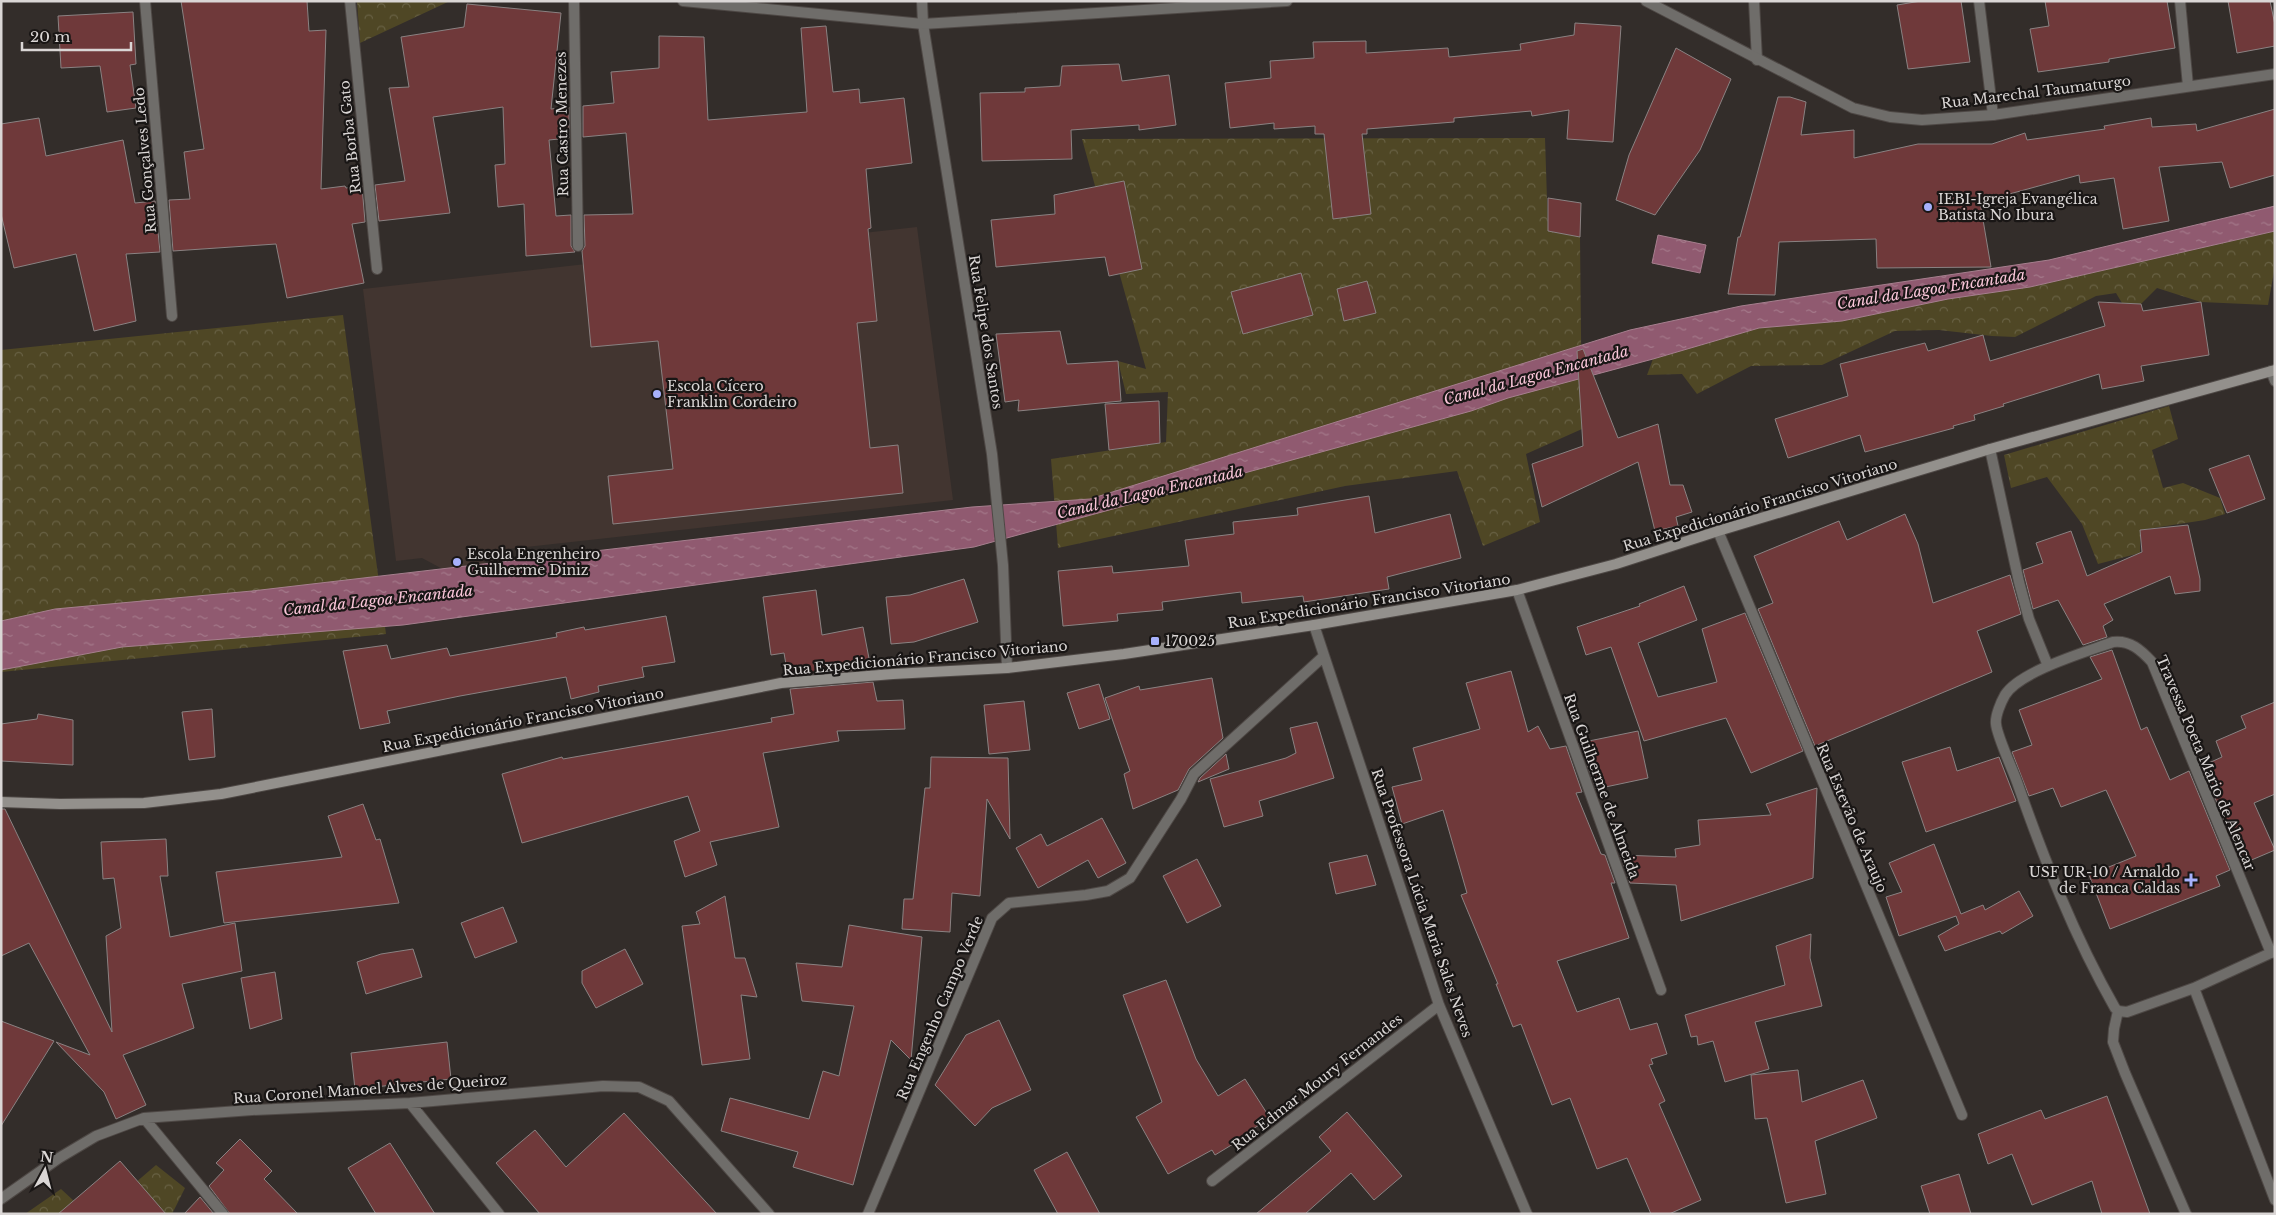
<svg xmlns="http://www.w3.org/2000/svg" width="2276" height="1215" viewBox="0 0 2276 1215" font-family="'Libre Baskerville',serif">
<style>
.built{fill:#423530}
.forest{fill:url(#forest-crowns)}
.water{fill:url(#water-ripples);stroke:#a67f8e}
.building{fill:#6f393a;stroke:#8a8282}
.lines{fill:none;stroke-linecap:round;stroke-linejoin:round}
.minor-casing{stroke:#4e4845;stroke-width:12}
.tertiary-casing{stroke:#4e4845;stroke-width:12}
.secondary-casing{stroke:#4e4845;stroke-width:12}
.minor{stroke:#6f6d6a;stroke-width:10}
.tertiary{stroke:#6f6d6a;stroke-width:10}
.secondary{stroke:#93908c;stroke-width:10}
.poi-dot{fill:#a7b1fc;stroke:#191615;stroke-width:2}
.labels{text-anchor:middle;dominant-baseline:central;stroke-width:4.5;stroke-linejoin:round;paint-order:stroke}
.street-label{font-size:14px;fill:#dad6d5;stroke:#191615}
.poi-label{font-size:14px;fill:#dad6d5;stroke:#191615;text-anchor:start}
.water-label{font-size:15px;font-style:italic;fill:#fac6d9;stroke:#191615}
</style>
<defs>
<pattern id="forest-crowns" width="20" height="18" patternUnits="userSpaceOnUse" patternTransform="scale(1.25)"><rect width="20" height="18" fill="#4f4725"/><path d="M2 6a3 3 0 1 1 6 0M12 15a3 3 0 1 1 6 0" fill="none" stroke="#686144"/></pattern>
<pattern id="water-ripples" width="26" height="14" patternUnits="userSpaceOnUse" patternTransform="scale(1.25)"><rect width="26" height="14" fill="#905a70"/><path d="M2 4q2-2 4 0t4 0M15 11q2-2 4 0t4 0" fill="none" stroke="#a4798a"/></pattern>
</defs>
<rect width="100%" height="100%" fill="#332d2a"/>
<path class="built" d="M 917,227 L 953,500 L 471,553 L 491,566 L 480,589 L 422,558 L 396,561 L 363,289 Z"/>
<path class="forest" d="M 357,1 L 450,1 L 360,43 Z
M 1545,138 L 1548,231 L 1580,237 L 1582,429 L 1526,454 L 1540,522 L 1483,546 L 1457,471 L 1345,486 L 1058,548 L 1051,459 L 1166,442 L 1168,392 L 1126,394 L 1118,361 L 1146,369 L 1082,139 Z
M 2275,231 L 2275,266 L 2268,305 L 2201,302 L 2157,288 L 2141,304 L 2122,303 L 2116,293 L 2096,296 L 2015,337 L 1992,336 L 1939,330 L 1895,331 L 1822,365 L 1751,366 L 1697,394 L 1682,374 L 1647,375 L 1653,359 L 1759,328 L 1842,321 L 1948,299 L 2030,287 Z
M 343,315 L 386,634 L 1,672 L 1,350 Z
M 2169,406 L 2178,439 L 2152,450 L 2163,488 L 2183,483 L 2220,498 L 2225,514 L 2205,520 L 2140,530 L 2140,553 L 2098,564 L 2082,524 L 2047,477 L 2011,488 L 2004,455 Z
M 156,1165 L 185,1188 L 172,1214 L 99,1214 Z
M 61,1189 L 88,1214 L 25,1214 Z"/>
<path class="water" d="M 2275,206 L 2275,231 L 2030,287 L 1948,299 L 1842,321 L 1759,328 L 1653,359 L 1508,398 L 1471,411 L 974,547 L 403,625 L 122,647 L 1,670 L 1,621 L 55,609 L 252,591 L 972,507 L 1090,499 L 1630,330 L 1741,306 L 2049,260 Z
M 1658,235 L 1706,245 L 1700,273 L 1652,263 Z"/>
<path class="building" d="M 181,1 L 307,1 L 309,31 L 326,30 L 321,189 L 345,186 L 346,188 L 362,186 L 365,222 L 352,224 L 364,283 L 287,298 L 276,244 L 173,251 L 169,200 L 190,199 L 184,152 L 204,149 Z
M 1921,1 L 1961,1 L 1970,62 L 1908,69 L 1897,5 Z
M 2045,1 L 2167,1 L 2175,48 L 2109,59 L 2109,62 L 2038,72 L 2030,29 L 2049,26 Z
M 2228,1 L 2270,1 L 2275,25 L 2275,46 L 2237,53 Z
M 467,4 L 561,13 L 551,109 L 569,107 L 569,138 L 549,140 L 556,216 L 571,215 L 571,246 L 575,252 L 526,256 L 524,204 L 498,207 L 495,165 L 505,164 L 503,107 L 433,117 L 450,213 L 379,221 L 375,185 L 405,181 L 389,88 L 409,87 L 401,37 L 464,27 Z
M 133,12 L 136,64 L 130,65 L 136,108 L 107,112 L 100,66 L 61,68 L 58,16 Z
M 1575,23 L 1621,26 L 1613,142 L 1567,139 L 1569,110 L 1532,116 L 1531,111 L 1454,118 L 1454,122 L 1367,129 L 1367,134 L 1362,134 L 1371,214 L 1333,219 L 1324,134 L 1315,134 L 1315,126 L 1274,129 L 1274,123 L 1230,128 L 1225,83 L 1271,78 L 1270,61 L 1314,58 L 1313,42 L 1366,41 L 1366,53 L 1448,48 L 1449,57 L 1521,50 L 1520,44 L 1574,35 Z
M 826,26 L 833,92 L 859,89 L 860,103 L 904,98 L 912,163 L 866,169 L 871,228 L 868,229 L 877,321 L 857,323 L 870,448 L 898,445 L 903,493 L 613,524 L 608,476 L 673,469 L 658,341 L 591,347 L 582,251 L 585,246 L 584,215 L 633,214 L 626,133 L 583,137 L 583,106 L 614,103 L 611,72 L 659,68 L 659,36 L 704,37 L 708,120 L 807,112 L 801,28 Z
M 1676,48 L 1731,79 L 1700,150 L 1655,215 L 1616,200 L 1629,155 Z
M 1119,64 L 1122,81 L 1169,75 L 1176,125 L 1139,130 L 1139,125 L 1071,130 L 1072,159 L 982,161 L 980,93 L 1025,92 L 1025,88 L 1060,86 L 1062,66 Z
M 1778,97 L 1790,97 L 1806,102 L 1801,135 L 1854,130 L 1854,158 L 1918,144 L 1992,144 L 2025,133 L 2027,140 L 2105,129 L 2104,126 L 2151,118 L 2152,127 L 2196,124 L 2197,131 L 2275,109 L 2275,175 L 2230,188 L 2222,162 L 2159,167 L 2169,221 L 2123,229 L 2114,178 L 2080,183 L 2079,175 L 1980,202 L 1991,267 L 1877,268 L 1876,239 L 1779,242 L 1775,295 L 1728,294 L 1738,237 L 1740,237 Z
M 39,118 L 46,156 L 123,140 L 135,203 L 155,201 L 160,252 L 126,254 L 136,321 L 94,331 L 76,254 L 14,268 L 1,214 L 1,124 Z
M 1124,181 L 1142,269 L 1109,276 L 1105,257 L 996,267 L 991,220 L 1055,214 L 1054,195 Z
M 1548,198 L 1581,203 L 1580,237 L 1548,231 Z
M 1301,273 L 1313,315 L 1243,334 L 1231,292 Z
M 1367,281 L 1376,313 L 1344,321 L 1337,289 Z
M 2098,302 L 2141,304 L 2143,311 L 2201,302 L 2209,355 L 2141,366 L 2144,381 L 2102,389 L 2099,374 L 2003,404 L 2004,406 L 1974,415 L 1975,420 L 1953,426 L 1954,428 L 1865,452 L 1860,435 L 1788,458 L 1775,419 L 1848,396 L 1840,364 L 1925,343 L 1928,351 L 1983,335 L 1990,361 L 2105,326 Z
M 1060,331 L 1067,364 L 1118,361 L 1121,401 L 1018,411 L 1019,400 L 1005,402 L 996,334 Z
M 1583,349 L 1618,438 L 1658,424 L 1670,485 L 1683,485 L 1692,512 L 1676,517 L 1678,526 L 1655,531 L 1638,462 L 1542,507 L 1532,464 L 1583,446 L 1577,351 Z
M 1159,401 L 1160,443 L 1109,450 L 1105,404 Z
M 2249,455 L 2265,499 L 2227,513 L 2209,469 Z
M 1369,496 L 1375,533 L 1450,514 L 1461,558 L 1387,577 L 1389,589 L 1304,602 L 1303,596 L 1242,603 L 1241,592 L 1162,602 L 1163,610 L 1117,614 L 1118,621 L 1063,626 L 1058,571 L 1112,566 L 1113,573 L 1189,566 L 1185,540 L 1234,534 L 1233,522 L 1298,515 L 1297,508 Z
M 1905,514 L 1918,544 L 1933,603 L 2010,575 L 2021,614 L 1977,631 L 1992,672 L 1815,746 L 1758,609 L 1773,603 L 1754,556 L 1839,521 L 1847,540 Z
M 2188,525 L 2200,579 L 2200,591 L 2175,594 L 2170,576 L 2104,604 L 2113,620 L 2103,626 L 2107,637 L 2083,645 L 2058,600 L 2033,609 L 2023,570 L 2043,563 L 2036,543 L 2071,531 L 2087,576 L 2142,552 L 2140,530 Z
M 964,579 L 978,622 L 914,642 L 891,644 L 886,597 L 910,595 Z
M 1684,586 L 1697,620 L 1638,643 L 1658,697 L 1717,682 L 1702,629 L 1745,613 L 1803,751 L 1751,773 L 1726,718 L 1644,741 L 1611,647 L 1586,655 L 1577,627 L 1640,606 L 1639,604 Z
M 816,590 L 822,635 L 863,627 L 871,669 L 788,676 L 784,653 L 771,655 L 763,597 Z
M 666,616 L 675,662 L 642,667 L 644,677 L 598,686 L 599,692 L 571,699 L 566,677 L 460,696 L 387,711 L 390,723 L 360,729 L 343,651 L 387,645 L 391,659 L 447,648 L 450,656 L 557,637 L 556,633 L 584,627 L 585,630 Z
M 2112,650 L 2141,730 L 2147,727 L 2170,780 L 2189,771 L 2230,870 L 2216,876 L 2220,886 L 2110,929 L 2089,875 L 2136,856 L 2106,790 L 2061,807 L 2053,788 L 2029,796 L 2012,752 L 2032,745 L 2019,710 L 2102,679 L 2090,657 Z
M 1511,671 L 1528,732 L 1538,726 L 1550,749 L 1566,746 L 1582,792 L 1576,793 L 1601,854 L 1605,855 L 1615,883 L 1611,883 L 1629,938 L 1557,961 L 1577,1012 L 1619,998 L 1630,1030 L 1657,1023 L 1667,1054 L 1651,1059 L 1653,1064 L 1649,1065 L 1665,1101 L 1659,1104 L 1701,1200 L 1669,1214 L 1651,1214 L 1627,1158 L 1597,1169 L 1570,1098 L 1552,1105 L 1521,1024 L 1513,1027 L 1496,984 L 1498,984 L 1461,895 L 1467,893 L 1443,810 L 1402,824 L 1392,787 L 1422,780 L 1413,748 L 1480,729 L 1466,683 Z
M 1212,678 L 1223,738 L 1189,769 L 1178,790 L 1133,809 L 1124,774 L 1130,771 L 1105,698 L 1139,686 L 1140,690 Z
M 873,682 L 877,701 L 903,700 L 905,729 L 837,731 L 839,741 L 763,753 L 779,827 L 710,842 L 717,865 L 685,877 L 674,841 L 700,831 L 688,796 L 522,843 L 502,774 L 562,757 L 563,759 L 654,743 L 772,722 L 771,718 L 794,714 L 790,689 Z
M 1099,684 L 1110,719 L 1079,729 L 1067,693 Z
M 1024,701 L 1030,750 L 989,754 L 984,705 Z
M 2275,702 L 2275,794 L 2254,803 L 2275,850 L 2242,864 L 2202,766 L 2222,757 L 2216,741 L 2246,728 L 2241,716 Z
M 212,709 L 215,757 L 189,760 L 182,712 Z
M 38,714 L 73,720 L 73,765 L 1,761 L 1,724 L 37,719 Z
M 1317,722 L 1334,778 L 1259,801 L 1263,816 L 1224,827 L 1210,779 L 1286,758 L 1296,753 L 1290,728 Z
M 1638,731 L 1648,778 L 1596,789 L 1579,743 Z
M 1950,747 L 1957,771 L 1999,757 L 2016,801 L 1926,832 L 1902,762 Z
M 1226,754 L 1229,769 L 1198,782 L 1200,778 Z
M 931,757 L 1008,758 L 1010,839 L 987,799 L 980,896 L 952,893 L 950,932 L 902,929 L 904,899 L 913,899 L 925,788 L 930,788 Z
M 1817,788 L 1813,878 L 1681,921 L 1676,885 L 1630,883 L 1620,855 L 1676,857 L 1675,849 L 1700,845 L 1698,820 L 1771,815 L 1766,804 Z
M 363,804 L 376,840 L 380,839 L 399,903 L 224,923 L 216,872 L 342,857 L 328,816 Z
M 1,809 L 5,809 L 112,1032 L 106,936 L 121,928 L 114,878 L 103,879 L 101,842 L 166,839 L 168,876 L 160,876 L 170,937 L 235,923 L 242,971 L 182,984 L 194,1028 L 123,1055 L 146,1105 L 116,1119 L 104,1092 L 56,1042 L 90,1055 L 29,943 L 1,956 Z
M 1102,818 L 1126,863 L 1098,878 L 1088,860 L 1038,888 L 1016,848 L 1041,834 L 1047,846 Z
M 1934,844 L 1961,914 L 1983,905 L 1985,910 L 2019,891 L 2033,916 L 2002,934 L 2000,931 L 1945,951 L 1938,936 L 1959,924 L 1956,916 L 1899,936 L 1886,897 L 1902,892 L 1889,863 Z
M 1367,855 L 1376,885 L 1336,894 L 1329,863 Z
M 1197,859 L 1221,906 L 1187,923 L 1163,876 Z
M 725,896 L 735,958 L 745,958 L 757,997 L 741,995 L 750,1059 L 702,1065 L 682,926 L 700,924 L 696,912 Z
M 503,907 L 517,942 L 475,958 L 461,923 Z
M 849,925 L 922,937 L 911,1060 L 891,1040 L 853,1185 L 793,1167 L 798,1152 L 721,1131 L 730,1098 L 809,1119 L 823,1071 L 839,1076 L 854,1006 L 802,1001 L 796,963 L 842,967 Z
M 1811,934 L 1810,958 L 1822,1006 L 1755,1022 L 1769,1069 L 1725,1082 L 1713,1041 L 1698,1045 L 1697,1036 L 1691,1037 L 1685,1015 L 1785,985 L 1776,946 Z
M 413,949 L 422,977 L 366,994 L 357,962 L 381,954 Z
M 625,949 L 643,984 L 596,1008 L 582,983 L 582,971 Z
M 275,972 L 282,1019 L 250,1029 L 241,978 Z
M 1166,980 L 1196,1059 L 1218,1096 L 1245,1079 L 1270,1118 L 1242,1136 L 1243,1138 L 1215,1155 L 1212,1150 L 1168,1174 L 1136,1117 L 1162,1102 L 1123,995 Z
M 999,1020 L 1031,1090 L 992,1108 L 975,1126 L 935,1085 L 966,1035 Z
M 1,1021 L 54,1041 L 1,1126 Z
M 447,1042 L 451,1079 L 355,1089 L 351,1053 Z
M 1798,1070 L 1802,1102 L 1863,1080 L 1877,1118 L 1815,1141 L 1826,1194 L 1786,1203 L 1767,1118 L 1755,1119 L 1751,1075 Z
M 2107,1096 L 2150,1214 L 2102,1214 L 2092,1181 L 2032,1205 L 2012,1154 L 1988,1164 L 1978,1134 L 2041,1110 L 2045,1119 Z
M 1347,1112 L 1402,1176 L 1374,1200 L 1351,1173 L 1305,1214 L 1256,1214 L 1331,1151 L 1319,1137 Z
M 624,1113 L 717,1214 L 540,1214 L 496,1163 L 535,1130 L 566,1167 Z
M 240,1139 L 272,1171 L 264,1179 L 298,1214 L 230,1214 L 209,1186 L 224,1170 L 216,1163 Z
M 390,1143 L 435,1214 L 376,1214 L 348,1168 Z
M 1067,1152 L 1100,1214 L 1058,1214 L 1034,1170 Z
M 120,1161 L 166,1214 L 58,1214 Z
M 1959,1174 L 1971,1214 L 1930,1214 L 1921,1186 Z
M 200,1197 L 214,1214 L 184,1214 Z"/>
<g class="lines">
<g class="minor-casing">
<path id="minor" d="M 145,1 L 172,316
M 350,1 L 377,269
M 574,1 L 578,246
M 922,1 L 923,24 L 992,454 L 1003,565 L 1007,668
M 1754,1 L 1757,60
M 1979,1 L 1993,115
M 2180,1 L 2188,86
M 2271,371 L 2275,381
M 1990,449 L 2019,582 L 2029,619 L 2048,666
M 1718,531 L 1962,1115
M 1517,590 L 1661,990
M 1314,625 L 1439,1005 L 1527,1214
M 2271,953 L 2152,662 C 2141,650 2130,640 2113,642 C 2086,652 2020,671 2005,695 C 2001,702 1995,716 1996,724 C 1997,736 2012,768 2017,782 C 2044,859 2074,936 2115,1008 L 2118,1011 L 2127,1012 L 2194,988 L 2275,951
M 2194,988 L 2275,1200
M 2118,1011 L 2114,1029 L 2113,1042 L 2125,1073 L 2186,1214
M 410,1103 L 499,1214
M 144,1118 L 223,1214
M 1212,1181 L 1439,1005
M 1,1199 L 59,1158 L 96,1136 L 144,1118 L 252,1110 L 410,1103 L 603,1086 L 639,1087 L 669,1101 L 769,1214
M 868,1214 L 992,918 L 1009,903 L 1086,895 L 1108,891 L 1130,878 L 1181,799 L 1194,774 L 1324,656"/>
</g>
<g class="tertiary-casing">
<path id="tertiary" d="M 683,1 L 923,24 L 1287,1
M 1646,1 L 1853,108 L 1890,117 L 1922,120 L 1993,115 L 2275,74"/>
</g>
<g class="secondary-casing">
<path id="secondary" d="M 1,802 L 60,804 L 144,803 L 221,794 L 781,683 L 893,674 L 1007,668 L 1124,654 L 1314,625 L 1517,590 L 1616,564 L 1718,531 L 1990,449 L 2275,370"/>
</g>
<use href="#minor" class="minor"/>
<use href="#tertiary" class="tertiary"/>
<use href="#secondary" class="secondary"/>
</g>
<g class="poi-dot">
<circle cx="1928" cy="207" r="5"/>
<circle cx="657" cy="394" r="5"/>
<circle cx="457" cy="562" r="5"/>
<rect x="1150" y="636" width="10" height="10" rx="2.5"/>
<path d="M2188.5 872.5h5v5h5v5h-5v5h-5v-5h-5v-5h5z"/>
</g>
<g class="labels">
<g class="street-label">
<text transform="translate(2036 92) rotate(-7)">Rua Marechal Taumaturgo</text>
<text transform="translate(562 124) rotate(-91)">Rua Castro Menezes</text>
<text transform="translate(350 137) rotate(-96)">Rua Borba Gato</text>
<text transform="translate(145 160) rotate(-95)">Rua Gonçalves Ledo</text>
<text transform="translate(986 332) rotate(81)">Rua Felipe dos Santos</text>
<text transform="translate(1760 505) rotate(-17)">Rua Expedicionário Francisco Vitoriano</text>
<text transform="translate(1369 601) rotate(-9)">Rua Expedicionário Francisco Vitoriano</text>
<text transform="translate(925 658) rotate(-5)">Rua Expedicionário Francisco Vitoriano</text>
<text transform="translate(523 720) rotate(-11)">Rua Expedicionário Francisco Vitoriano</text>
<text transform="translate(2206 763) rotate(67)">Travessa Poeta Mario de Alencar</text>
<text transform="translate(1602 786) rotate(70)">Rua Guilherme de Almeida</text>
<text transform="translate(1852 818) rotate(67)">Rua Estevão de Araujo</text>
<text transform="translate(1422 903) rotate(71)">Rua Professora Lúcia Maria Sales Neves</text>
<text transform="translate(940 1008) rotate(-67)">Rua Engenho Campo Verde</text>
<text transform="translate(1317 1082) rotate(-38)">Rua Edmar Moury Fernandes</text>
<text transform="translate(370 1089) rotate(-4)">Rua Coronel Manoel Alves de Queiroz</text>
</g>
<g class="poi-label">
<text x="1938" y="199">IEBI-Igreja Evangélica<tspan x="1938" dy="16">Batista No Ibura</tspan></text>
<text x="667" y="386">Escola Cícero<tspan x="667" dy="16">Franklin Cordeiro</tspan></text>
<text x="467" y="554">Escola Engenheiro<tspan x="467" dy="16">Guilherme Diniz</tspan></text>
<text x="1165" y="641">170025</text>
<text x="2180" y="872" text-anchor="end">USF UR-10 / Arnaldo<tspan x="2180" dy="16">de Franca Caldas</tspan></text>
</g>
<g class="water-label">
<text transform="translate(1931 289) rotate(-9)">Canal da Lagoa Encantada</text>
<text transform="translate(1536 375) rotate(-15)">Canal da Lagoa Encantada</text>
<text transform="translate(1150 492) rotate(-13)">Canal da Lagoa Encantada</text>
<text transform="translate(378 600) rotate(-6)">Canal da Lagoa Encantada</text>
</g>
</g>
<rect width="2276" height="1215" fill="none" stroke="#dad6d5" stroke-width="5"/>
<g transform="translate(45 1170) rotate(7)" stroke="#191615" stroke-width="4" paint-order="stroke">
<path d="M0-4L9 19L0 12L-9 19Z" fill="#dad6d5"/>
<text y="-8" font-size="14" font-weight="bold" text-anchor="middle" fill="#dad6d5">N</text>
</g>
<path d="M22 42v8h109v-8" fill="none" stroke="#dad6d5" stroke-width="2.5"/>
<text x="30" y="42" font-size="15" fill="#dad6d5" stroke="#191615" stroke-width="4" paint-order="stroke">20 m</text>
</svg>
